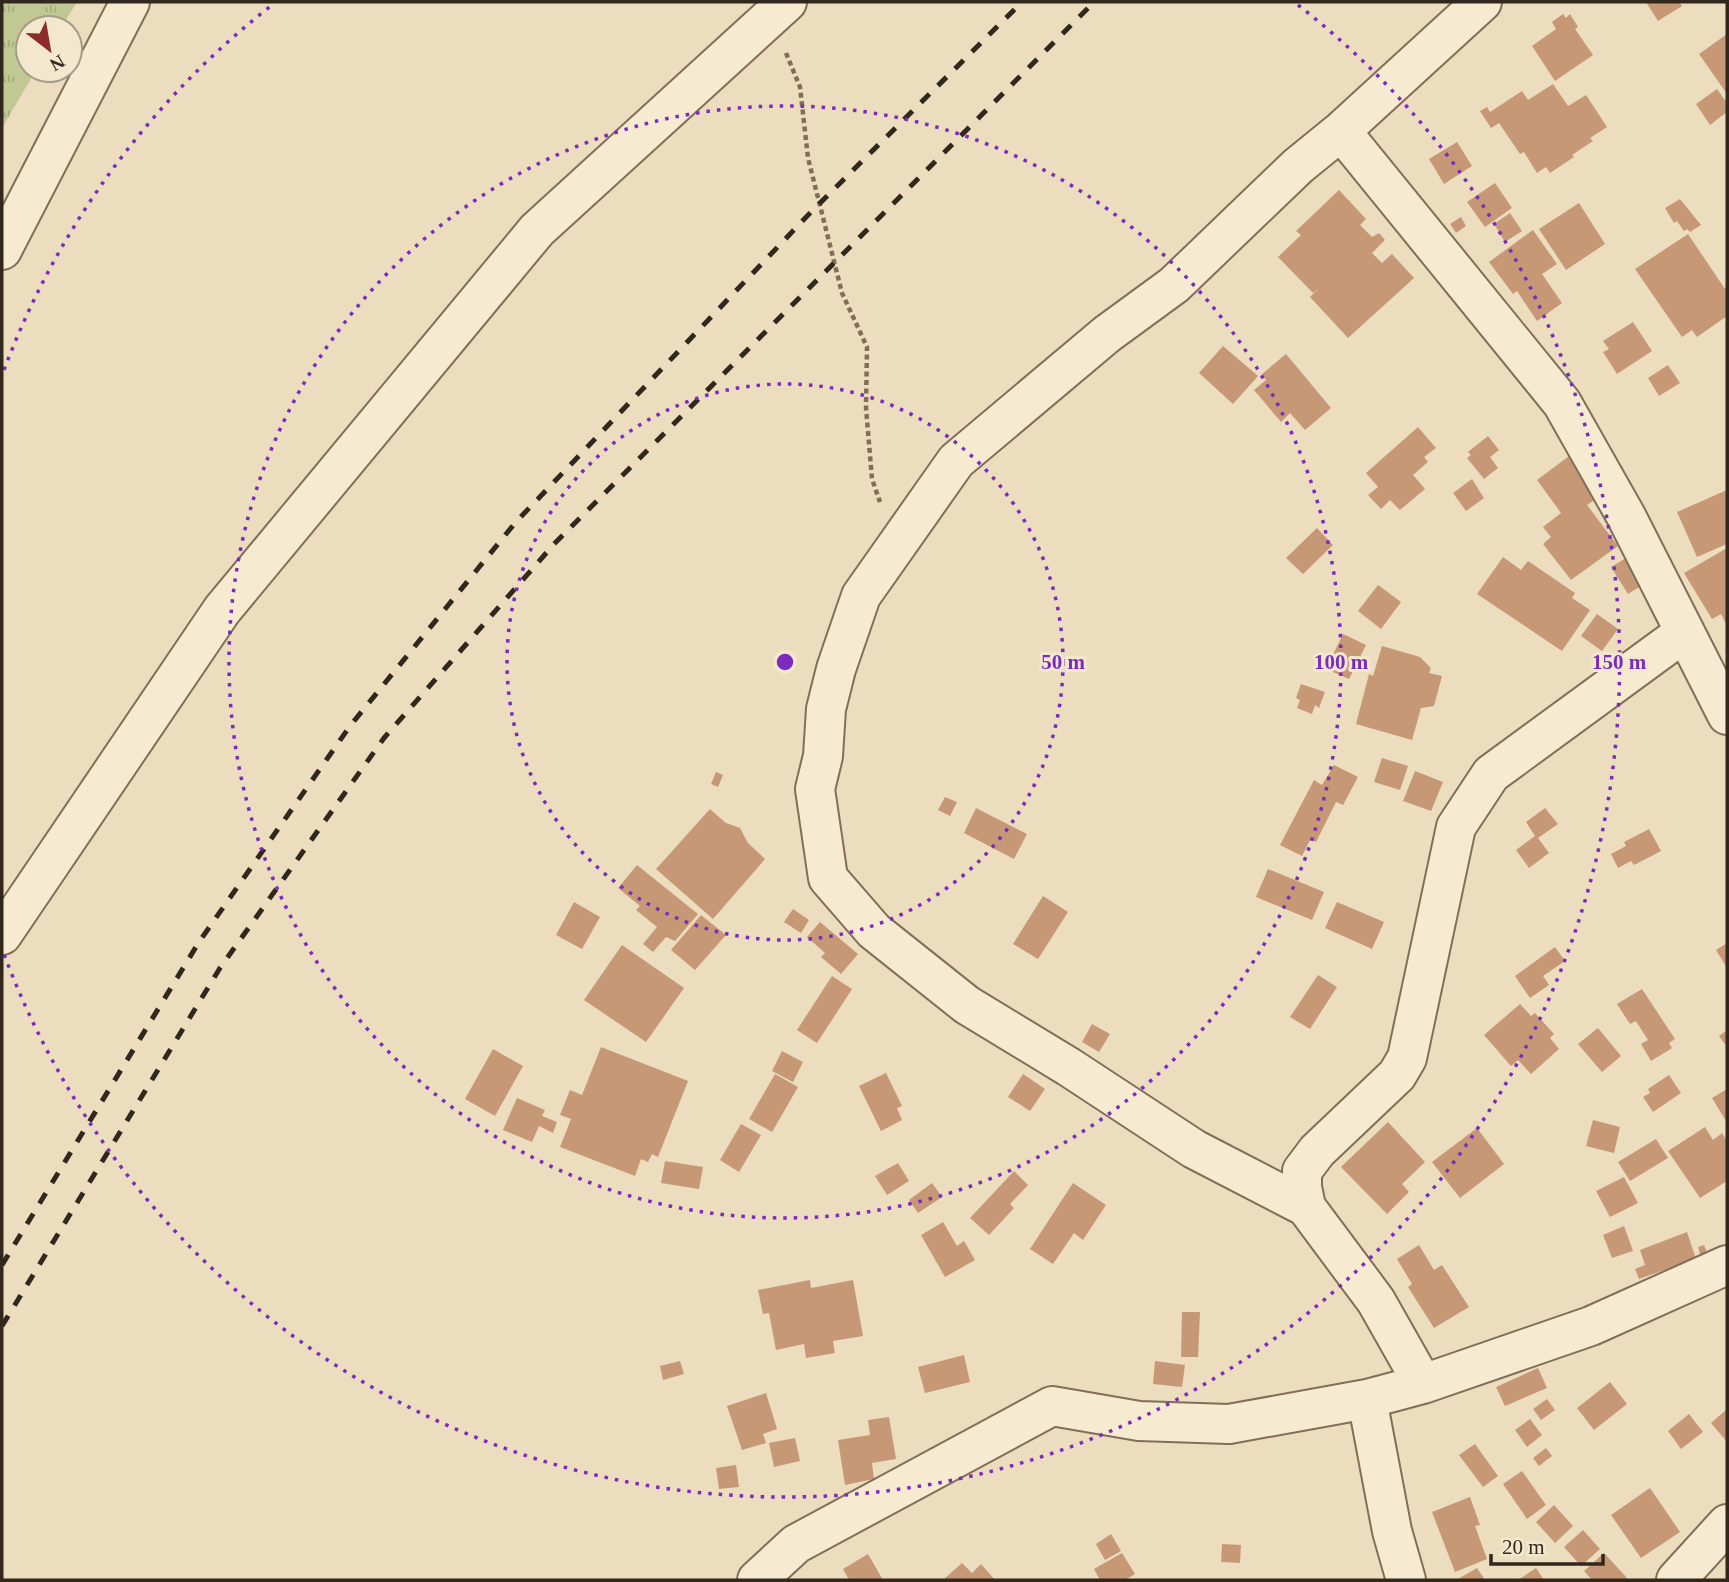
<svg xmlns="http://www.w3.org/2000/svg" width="1729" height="1582" viewBox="0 0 1729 1582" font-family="'Times New Roman',serif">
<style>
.grass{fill:url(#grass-tufts)}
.building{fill:#c79876}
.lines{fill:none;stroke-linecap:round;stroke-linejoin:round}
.minor-casing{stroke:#826e58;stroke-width:42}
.path{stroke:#826e58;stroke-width:4.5;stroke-dasharray:5 3.5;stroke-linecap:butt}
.minor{stroke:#f6ebd1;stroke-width:38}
.rail{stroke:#32271c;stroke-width:5;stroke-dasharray:12 12;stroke-linecap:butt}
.ring{fill:none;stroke:#7b2cbf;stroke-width:3.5;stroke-dasharray:3.5 7}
.centre{fill:#7b2cbf;stroke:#f3e8cd;stroke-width:3.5}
.ring-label{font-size:21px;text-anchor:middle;font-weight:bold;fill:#7b2cbf;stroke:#f3e8cd;stroke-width:6;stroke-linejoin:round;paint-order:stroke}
</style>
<defs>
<pattern id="grass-tufts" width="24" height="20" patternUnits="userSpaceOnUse" patternTransform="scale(1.75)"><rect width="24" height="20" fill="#c1c893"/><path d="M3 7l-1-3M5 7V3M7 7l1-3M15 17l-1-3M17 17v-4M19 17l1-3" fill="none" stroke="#a6ac7e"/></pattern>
</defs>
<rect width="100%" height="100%" fill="#ebddbe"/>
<path class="grass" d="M 2,2 L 77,2 L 61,28 L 28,28 L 28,70 L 36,70 L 2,128 Z"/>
<path class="building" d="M 1646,2 L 1679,2 L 1682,6 L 1658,21 Z
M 1563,14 L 1566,18 L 1570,14 L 1578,27 L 1575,29 L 1593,55 L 1555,81 L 1532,46 L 1556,29 L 1552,22 Z
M 1727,34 L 1727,94 L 1699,54 Z
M 1553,84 L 1568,106 L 1586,95 L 1607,127 L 1590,138 L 1593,141 L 1572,155 L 1574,157 L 1550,173 L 1546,167 L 1537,173 L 1524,152 L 1520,154 L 1499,123 L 1491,128 L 1480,111 L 1487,107 L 1490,112 L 1522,91 L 1528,100 Z
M 1717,89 L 1727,103 L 1727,112 L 1710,125 L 1696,104 Z
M 1457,142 L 1472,166 L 1444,184 L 1429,159 Z
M 1495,183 L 1512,208 L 1485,227 L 1467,202 Z
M 1339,190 L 1366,219 L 1360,225 L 1372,237 L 1379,233 L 1385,240 L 1372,253 L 1382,263 L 1392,254 L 1414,278 L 1348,338 L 1310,297 L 1319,288 L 1313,293 L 1278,257 L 1301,235 L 1296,231 Z
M 1680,199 L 1701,225 L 1690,232 L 1687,229 L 1684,231 L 1677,221 L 1674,223 L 1665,208 Z
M 1579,203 L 1605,244 L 1566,270 L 1539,229 Z
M 1510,213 L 1522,231 L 1505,242 L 1494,224 Z
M 1461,217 L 1466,226 L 1456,233 L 1450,224 Z
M 1533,230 L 1557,264 L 1542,274 L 1562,303 L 1537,321 L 1517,291 L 1513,294 L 1489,262 Z
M 1688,234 L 1725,289 L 1727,287 L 1727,316 L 1697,337 L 1692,330 L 1682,337 L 1635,269 Z
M 1633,322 L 1652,351 L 1617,374 L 1603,352 L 1609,349 L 1603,341 Z
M 1223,346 L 1258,376 L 1233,404 L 1199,373 Z
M 1286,354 L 1331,408 L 1305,430 L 1290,413 L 1281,422 L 1254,390 L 1266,380 L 1262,374 Z
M 1668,365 L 1680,383 L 1659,396 L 1648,378 Z
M 1418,427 L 1436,448 L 1424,457 L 1428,462 L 1413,475 L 1425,489 L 1400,510 L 1390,500 L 1381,509 L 1368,495 L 1378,487 L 1366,473 Z
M 1488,436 L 1499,450 L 1490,457 L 1498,468 L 1484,479 L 1467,458 L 1471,455 L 1468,452 Z
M 1577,450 L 1607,491 L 1587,505 L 1618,546 L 1571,580 L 1543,544 L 1551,537 L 1543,527 L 1561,513 L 1537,480 Z
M 1472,479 L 1484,498 L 1466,511 L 1453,493 Z
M 1727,490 L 1727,544 L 1697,557 L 1677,512 Z
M 1317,528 L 1333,545 L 1303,574 L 1286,558 Z
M 1727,548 L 1727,626 L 1721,614 L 1712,619 L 1684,573 Z
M 1636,552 L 1652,579 L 1628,594 L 1611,567 Z
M 1503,557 L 1521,570 L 1528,561 L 1575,593 L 1572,598 L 1590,610 L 1562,651 L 1477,594 Z
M 1378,585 L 1401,602 L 1381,629 L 1358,611 Z
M 1597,614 L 1618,629 L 1602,651 L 1581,636 Z
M 1343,634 L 1366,645 L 1349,679 L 1326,669 Z
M 1382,646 L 1420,657 L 1431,668 L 1429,673 L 1442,676 L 1434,706 L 1421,708 L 1412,740 L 1356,724 L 1369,674 L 1373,676 Z
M 1301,684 L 1325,692 L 1319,708 L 1315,705 L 1312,714 L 1297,708 L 1300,700 L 1296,698 Z
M 1382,758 L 1408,766 L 1400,790 L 1374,782 Z
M 1334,765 L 1358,777 L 1343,805 L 1336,802 L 1316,842 L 1310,840 L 1302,856 L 1280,845 L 1314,780 L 1322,785 Z
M 1415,771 L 1443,782 L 1431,811 L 1403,801 Z
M 716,772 L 723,775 L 718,787 L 711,784 Z
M 945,797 L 957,802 L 950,816 L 938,810 Z
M 976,808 L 1027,834 L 1014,859 L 964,833 Z
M 1545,808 L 1558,824 L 1538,838 L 1549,853 L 1529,868 L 1516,850 L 1535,836 L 1526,822 Z
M 710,809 L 726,823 L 740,828 L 748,843 L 765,859 L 713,919 L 656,869 Z
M 1649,829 L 1661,851 L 1634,865 L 1631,861 L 1618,868 L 1611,854 L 1626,846 L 1624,842 Z
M 637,865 L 698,914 L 675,941 L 666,937 L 653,952 L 643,944 L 657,927 L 636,910 L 640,906 L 618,888 Z
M 1268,869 L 1324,892 L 1312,920 L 1256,897 Z
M 1043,896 L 1068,912 L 1038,959 L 1013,944 Z
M 574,902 L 600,917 L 582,949 L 556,935 Z
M 1337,902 L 1384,922 L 1372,949 L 1325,928 Z
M 793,909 L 809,920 L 801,933 L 784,922 Z
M 701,915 L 726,935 L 695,970 L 671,950 Z
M 820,922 L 858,954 L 841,974 L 821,957 L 825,953 L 807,937 Z
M 1727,943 L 1727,968 L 1716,950 Z
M 622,945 L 684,988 L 646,1042 L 584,1000 Z
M 1555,947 L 1565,961 L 1543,976 L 1549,985 L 1530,998 L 1515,976 Z
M 1318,975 L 1337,987 L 1310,1029 L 1290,1017 Z
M 832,976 L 852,989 L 817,1043 L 797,1030 Z
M 1642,989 L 1675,1039 L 1669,1043 L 1672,1048 L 1651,1061 L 1641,1044 L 1648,1040 L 1636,1021 L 1630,1024 L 1617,1004 Z
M 1520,1004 L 1531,1016 L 1535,1013 L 1554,1034 L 1550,1038 L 1559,1049 L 1531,1074 L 1518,1060 L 1511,1066 L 1484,1035 Z
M 1092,1024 L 1110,1034 L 1099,1052 L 1082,1042 Z
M 1598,1028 L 1621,1056 L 1602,1072 L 1578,1044 Z
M 1727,1030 L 1727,1047 L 1719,1036 Z
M 601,1047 L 688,1081 L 658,1157 L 652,1154 L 648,1162 L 641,1159 L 635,1176 L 560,1147 L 571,1119 L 560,1115 L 570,1090 L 582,1095 Z
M 493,1049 L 523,1066 L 495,1116 L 465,1099 Z
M 782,1051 L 803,1062 L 793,1082 L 772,1071 Z
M 886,1073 L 902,1106 L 897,1108 L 902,1120 L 881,1131 L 859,1086 Z
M 775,1074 L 798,1087 L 772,1132 L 749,1119 Z
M 1023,1074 L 1045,1089 L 1030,1111 L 1008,1097 Z
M 1669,1075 L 1681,1093 L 1653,1112 L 1643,1097 L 1650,1093 L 1648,1089 Z
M 1727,1089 L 1727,1120 L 1726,1121 L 1712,1098 Z
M 517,1098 L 545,1110 L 542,1116 L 557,1122 L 553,1133 L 539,1126 L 532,1142 L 503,1130 Z
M 1593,1120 L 1620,1127 L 1614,1153 L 1586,1146 Z
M 1388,1122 L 1425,1162 L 1402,1184 L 1409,1192 L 1387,1214 L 1341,1167 Z
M 741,1124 L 761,1135 L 739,1172 L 720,1160 Z
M 1705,1127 L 1713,1140 L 1722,1133 L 1727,1141 L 1727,1181 L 1700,1198 L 1668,1151 Z
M 1477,1128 L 1504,1164 L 1460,1198 L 1432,1162 Z
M 1656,1139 L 1668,1158 L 1630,1181 L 1618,1162 Z
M 665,1161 L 703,1167 L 699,1189 L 661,1183 Z
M 898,1163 L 909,1181 L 887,1195 L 875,1176 Z
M 1014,1171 L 1028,1185 L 1010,1204 L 1014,1208 L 989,1235 L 970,1218 Z
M 1624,1177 L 1638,1203 L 1610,1217 L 1596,1191 Z
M 932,1183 L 942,1197 L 918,1213 L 909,1200 Z
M 1073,1183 L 1106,1205 L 1083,1240 L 1074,1233 L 1053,1264 L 1030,1249 Z
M 943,1222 L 957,1246 L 964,1241 L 975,1260 L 945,1277 L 921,1235 Z
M 1624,1226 L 1633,1251 L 1612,1258 L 1603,1235 Z
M 1687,1232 L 1696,1259 L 1639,1279 L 1635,1269 L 1645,1265 L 1640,1250 Z
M 1419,1245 L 1434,1270 L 1442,1265 L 1469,1307 L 1434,1328 L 1408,1287 L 1412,1284 L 1397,1259 Z
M 1704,1245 L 1708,1255 L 1701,1258 L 1698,1247 Z
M 810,1280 L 811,1288 L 853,1280 L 863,1336 L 833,1341 L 835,1353 L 806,1358 L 804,1344 L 776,1350 L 769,1313 L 763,1314 L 758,1290 Z
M 1182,1312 L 1200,1312 L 1198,1357 L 1181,1357 Z
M 964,1355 L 970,1382 L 925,1393 L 918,1367 Z
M 680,1361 L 684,1374 L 663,1380 L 660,1366 Z
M 1155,1361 L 1185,1365 L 1182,1387 L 1153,1384 Z
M 1538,1368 L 1547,1388 L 1505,1406 L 1496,1387 Z
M 1610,1382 L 1627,1404 L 1594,1430 L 1577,1408 Z
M 766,1393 L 777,1429 L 763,1434 L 766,1443 L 742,1450 L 727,1406 Z
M 1547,1399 L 1555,1410 L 1541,1420 L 1533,1409 Z
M 1727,1409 L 1727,1442 L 1711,1423 Z
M 1689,1414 L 1703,1432 L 1681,1449 L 1668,1431 Z
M 889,1417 L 896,1459 L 872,1463 L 874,1479 L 845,1485 L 838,1440 L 870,1435 L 868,1420 Z
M 1530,1419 L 1542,1435 L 1527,1447 L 1515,1430 Z
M 795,1438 L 800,1461 L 774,1467 L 769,1443 Z
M 1475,1444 L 1498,1476 L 1483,1487 L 1459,1455 Z
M 1546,1448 L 1552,1456 L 1539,1466 L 1533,1458 Z
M 736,1465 L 739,1487 L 719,1489 L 716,1468 Z
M 1522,1471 L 1546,1505 L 1527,1519 L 1503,1484 Z
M 1650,1488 L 1680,1532 L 1641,1558 L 1611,1515 Z
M 1470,1497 L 1480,1525 L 1475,1526 L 1487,1559 L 1455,1572 L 1432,1512 Z
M 1554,1505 L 1573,1526 L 1555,1543 L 1536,1522 Z
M 1583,1530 L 1600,1549 L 1581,1566 L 1564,1547 Z
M 1111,1534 L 1121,1551 L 1105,1560 L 1096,1544 Z
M 1222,1544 L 1241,1545 L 1240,1563 L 1221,1562 Z
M 1122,1553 L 1135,1574 L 1125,1580 L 1100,1580 L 1094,1569 Z
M 1604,1553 L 1628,1579 L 1626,1580 L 1592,1580 L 1584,1571 Z
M 868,1554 L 883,1580 L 849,1580 L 843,1569 Z
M 962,1563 L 972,1573 L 981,1564 L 995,1580 L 943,1580 Z
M 1477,1568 L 1485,1580 L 1456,1580 Z
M 1536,1568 L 1544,1580 L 1518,1580 Z"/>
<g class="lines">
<g class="minor-casing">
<path id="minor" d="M 1482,2 L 1341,131 L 1298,166 L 1174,285 L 1107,334 L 956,461 L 861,596 L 836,669 L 826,709 L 823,756 L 815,789 L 828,878 L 874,931 L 967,1005 L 1069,1067 L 1194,1149 L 1306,1207 L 1376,1301 L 1423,1384 L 1591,1326 L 1727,1265
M 1341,131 L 1562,403 L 1626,516 L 1727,715
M 2,250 L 130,2
M 2,935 L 222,610 L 537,230 L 787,2
M 1306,1207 L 1302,1187 L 1302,1171 L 1317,1151 L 1397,1075 L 1407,1058 L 1456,827 L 1491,774 L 1685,632
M 1367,1399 L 1392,1531 L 1406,1580
M 757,1580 L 796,1544 L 1052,1406 L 1139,1421 L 1229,1424 L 1367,1399 L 1423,1384
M 1676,1580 L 1727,1524"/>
</g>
<path class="path" d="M 786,53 L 800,87 L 808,158 L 842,293 L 867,347 L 866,408 L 872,479 L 880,502"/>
<use href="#minor" class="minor"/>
<path class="rail" d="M 2,1265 L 199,942 L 350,726 L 515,523 L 811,212 L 1022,2
M 2,1326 L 220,968 L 384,738 L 555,543 L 1094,2"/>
</g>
<g class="ring">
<circle cx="785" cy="662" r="278"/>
<circle cx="785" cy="662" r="556"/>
<path d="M4 370A834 834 0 0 1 272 5M1298 5A834 834 0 1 1 4 954"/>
</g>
<circle cx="785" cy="662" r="10" class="centre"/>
<g class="ring-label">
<text x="1063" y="669">50 m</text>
<text x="1341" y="669">100 m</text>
<text x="1619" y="669">150 m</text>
</g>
<rect width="1729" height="1582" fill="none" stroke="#32271c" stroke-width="7"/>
<g transform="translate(49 49) rotate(149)"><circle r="33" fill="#f3e8cd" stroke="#a69b86" stroke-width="2"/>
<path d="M0-5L12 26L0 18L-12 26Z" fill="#8d2c2c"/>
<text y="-10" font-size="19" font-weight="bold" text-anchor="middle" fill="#32271c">N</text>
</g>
<path d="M1491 1554v10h112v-10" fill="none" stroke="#32271c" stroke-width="3.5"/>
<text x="1502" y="1554" font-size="21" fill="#32271c" stroke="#f3e8cd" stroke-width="5" paint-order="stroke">20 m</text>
</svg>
